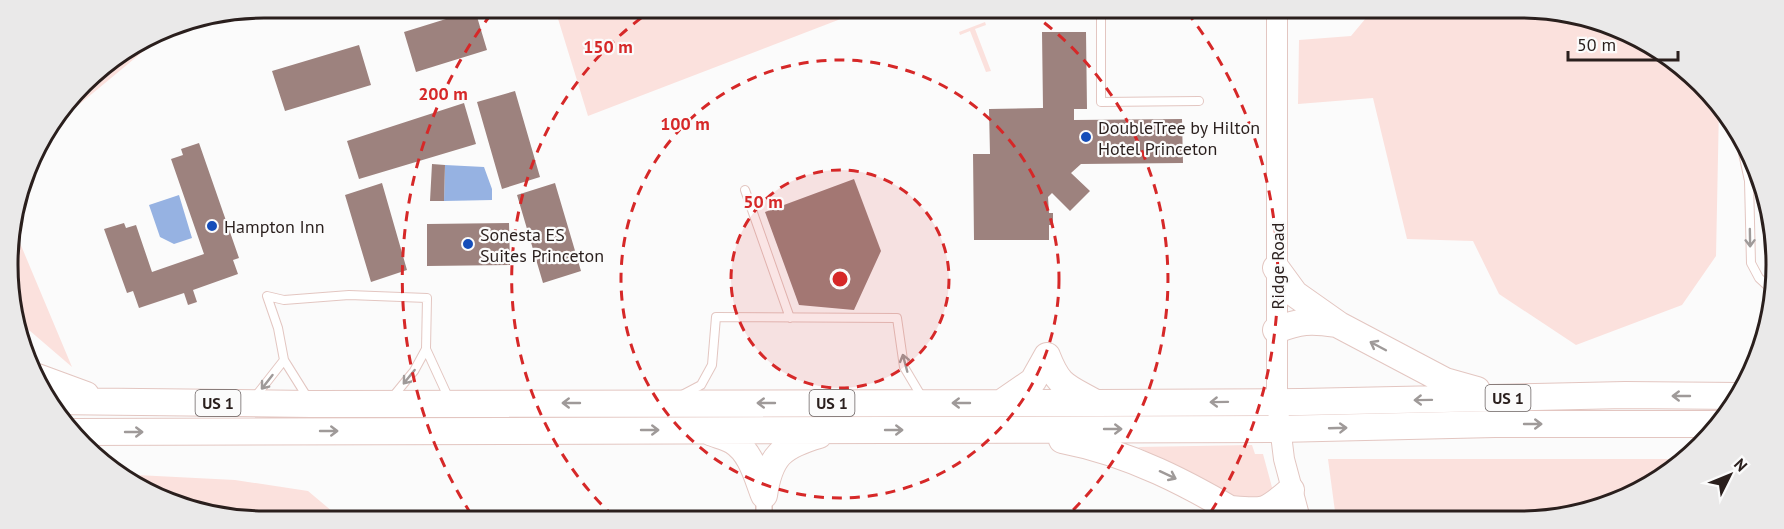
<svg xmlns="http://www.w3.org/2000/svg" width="1784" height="529" viewBox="0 0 1784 529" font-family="'PT Sans',sans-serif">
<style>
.green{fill:#fbe1dd}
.water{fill:#96b2e2}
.building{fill:#9d827e}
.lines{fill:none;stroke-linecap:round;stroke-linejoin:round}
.service-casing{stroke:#e3c6c1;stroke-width:10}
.minor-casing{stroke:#e3c6c1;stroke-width:18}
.tertiary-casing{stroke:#e3c6c1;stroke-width:22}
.trunk-casing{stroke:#e3c6c1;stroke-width:28}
.service{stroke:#fff;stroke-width:8}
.minor{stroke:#fff;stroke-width:15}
.tertiary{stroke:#fff;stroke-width:20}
.trunk{stroke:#fff;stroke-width:26}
.oneway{stroke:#9f9a99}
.ring{fill:none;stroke:#d62828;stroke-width:3;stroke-dasharray:10 8}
.poi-dot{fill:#154db9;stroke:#fbfbfb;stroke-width:2}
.labels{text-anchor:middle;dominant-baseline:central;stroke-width:4.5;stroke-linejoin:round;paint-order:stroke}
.shield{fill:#fbfbfb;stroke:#696160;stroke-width:1.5}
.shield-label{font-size:16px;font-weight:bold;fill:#2a1f1d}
.poi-label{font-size:18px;fill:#2a1f1d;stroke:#fbfbfb;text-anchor:start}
.street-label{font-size:18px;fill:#2a1f1d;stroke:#fbfbfb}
.rim{fill:none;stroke:#2a1f1d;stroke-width:3}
.centre{fill:#d62828;stroke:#fbfbfb;stroke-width:3}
.ring-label{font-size:18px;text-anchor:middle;font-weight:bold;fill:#d62828;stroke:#fbfbfb;stroke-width:4.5;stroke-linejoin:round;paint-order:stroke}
</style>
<rect width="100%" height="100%" fill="#fbfbfb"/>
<path class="green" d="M 555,9 L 864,10 L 588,116 Z
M 1371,12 L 1570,13 L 1663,51 L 1719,107 L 1716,256 L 1682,305 L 1576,345 L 1499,294 L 1473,241 L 1407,239 L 1373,98 L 1298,104 L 1299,40 L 1351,36 Z
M 985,22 L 986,25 L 975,29 L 991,71 L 986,72 L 970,31 L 960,35 L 959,32 Z
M 175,25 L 52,127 L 95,72 L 166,27 Z
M 12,224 L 72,367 L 15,318 L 10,231 Z
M 1252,445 L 1255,454 L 1263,454 L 1273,491 L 1262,502 L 1238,502 L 1138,447 Z
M 1328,459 L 1687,459 L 1618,502 L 1553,519 L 1336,519 Z
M 117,474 L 235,480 L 308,491 L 339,517 L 214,516 L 122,478 Z"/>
<path class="water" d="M 445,165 L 484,167 L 492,189 L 492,200 L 444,201 Z
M 179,195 L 192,238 L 174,244 L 160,237 L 149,205 Z"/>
<path class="building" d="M 475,10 L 487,50 L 416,72 L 404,32 Z
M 1042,32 L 1086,32 L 1087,109 L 1074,109 L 1074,120 L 1182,119 L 1183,163 L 1081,164 L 1071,173 L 1090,191 L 1070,211 L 1052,193 L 1048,197 L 1049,213 L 1053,213 L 1053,225 L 1049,225 L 1049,240 L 974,240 L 973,154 L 990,154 L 989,109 L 1043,108 Z
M 359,45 L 371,85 L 285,111 L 272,71 Z
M 515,91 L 540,177 L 502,189 L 477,102 Z
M 464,103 L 476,144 L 359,179 L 347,141 Z
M 199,143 L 239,258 L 233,260 L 238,274 L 193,290 L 197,302 L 188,305 L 184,293 L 139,308 L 133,291 L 127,293 L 104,229 L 124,223 L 126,228 L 136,225 L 152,272 L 204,254 L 171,159 L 183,155 L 181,149 Z
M 432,164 L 445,165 L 444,201 L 430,201 Z
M 854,179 L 881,251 L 854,310 L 799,305 L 765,212 Z
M 382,183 L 407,270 L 371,282 L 345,195 Z
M 555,183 L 581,271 L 543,283 L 517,195 Z
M 509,223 L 510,265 L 427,266 L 427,224 Z
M 1768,224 L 1772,224 L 1772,259 L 1768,259 Z"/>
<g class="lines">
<g class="service-casing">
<path id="service" d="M 1101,11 L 1101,102 L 1199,101
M 1740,139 L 1749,181 L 1751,263 L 1759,278 L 1772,290
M 745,190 L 790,318
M 682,395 L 701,385 L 712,365 L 716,317 L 897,318 L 904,367 L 923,399
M 255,397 L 284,360
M 391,399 L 414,371 L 426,349
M 309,400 L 284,360 L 278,328 L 267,296 L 284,300 L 349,295 L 427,298 L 426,349 L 449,399"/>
</g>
<g class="minor-casing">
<path id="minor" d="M 764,495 L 764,518"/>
</g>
<g class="tertiary-casing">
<path id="tertiary" d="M 1277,11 L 1277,402 L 1284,459 L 1300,519"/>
</g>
<g class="trunk-casing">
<path id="trunk" d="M 1276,268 L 1295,294 L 1339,325 L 1445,381 L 1477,390
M 1276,330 C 1300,321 1310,320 1336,324
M 1047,356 C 1059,387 1066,386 1094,402
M 37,377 L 86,395
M 48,401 L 311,404 L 1096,403 L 1301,402 L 1625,395 L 1740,396
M 1001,403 L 1033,381 L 1047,356
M 75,432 L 1279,429 L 1495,424 L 1717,424
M 710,432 C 717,435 727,437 733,441 C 751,452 757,477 764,495
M 1062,440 C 1130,453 1189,484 1247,519
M 764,495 C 770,456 781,446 819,435
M 1230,509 C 1264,512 1265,513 1291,490"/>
</g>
<use href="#service" class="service"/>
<use href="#minor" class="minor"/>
<use href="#tertiary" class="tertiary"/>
<use href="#trunk" class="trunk"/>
</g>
<defs><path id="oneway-shaft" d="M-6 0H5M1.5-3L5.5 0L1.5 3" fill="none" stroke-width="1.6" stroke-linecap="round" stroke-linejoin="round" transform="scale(1.5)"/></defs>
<g class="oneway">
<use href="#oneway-shaft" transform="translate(1750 238) rotate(89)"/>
<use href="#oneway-shaft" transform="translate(1378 346) rotate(-152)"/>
<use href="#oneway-shaft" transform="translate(905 363) rotate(-105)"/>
<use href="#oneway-shaft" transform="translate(409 377) rotate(129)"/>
<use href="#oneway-shaft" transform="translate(267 382) rotate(128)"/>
<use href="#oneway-shaft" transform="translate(1681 396) rotate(-180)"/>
<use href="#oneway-shaft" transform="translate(1423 400) rotate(179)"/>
<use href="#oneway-shaft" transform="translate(1219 402) rotate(179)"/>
<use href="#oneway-shaft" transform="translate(571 403) rotate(-180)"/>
<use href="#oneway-shaft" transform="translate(766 403) rotate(180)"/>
<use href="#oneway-shaft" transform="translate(961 403) rotate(-180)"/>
<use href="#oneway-shaft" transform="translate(1533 424)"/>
<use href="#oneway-shaft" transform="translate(1338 428) rotate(-2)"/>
<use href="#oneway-shaft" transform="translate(1113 429)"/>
<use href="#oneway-shaft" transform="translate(650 430)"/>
<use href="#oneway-shaft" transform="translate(894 430)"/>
<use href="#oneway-shaft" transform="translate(329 431)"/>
<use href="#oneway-shaft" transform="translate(134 432)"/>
<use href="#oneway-shaft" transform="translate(1168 475) rotate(25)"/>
</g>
<circle cx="840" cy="279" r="109" fill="#d62828" fill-opacity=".12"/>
<g class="ring">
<circle cx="840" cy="279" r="109"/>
<circle cx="840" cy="279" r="219"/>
<path d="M614 517A328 328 0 0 1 652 10M1030 12A328 328 0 0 1 1066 517"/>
<path d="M471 514A438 438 0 0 1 495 9M1187 12A438 438 0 0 1 1207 518"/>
</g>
<g class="poi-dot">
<circle cx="1086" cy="137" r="6"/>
<circle cx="212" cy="226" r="6"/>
<circle cx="468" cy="244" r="6"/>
</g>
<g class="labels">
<g class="shield">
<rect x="1485.5" y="385" width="45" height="26" rx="4.5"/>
<rect x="195.5" y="390" width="45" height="26" rx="4.5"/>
<rect x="809.5" y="390" width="45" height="26" rx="4.5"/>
</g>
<g class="shield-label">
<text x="1508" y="398">US 1</text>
<text x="218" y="403">US 1</text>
<text x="832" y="403">US 1</text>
</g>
<g class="poi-label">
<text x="1098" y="127">DoubleTree by Hilton<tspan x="1098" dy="21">Hotel Princeton</tspan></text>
<text x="224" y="226">Hampton Inn</text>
<text x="480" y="234">Sonesta ES<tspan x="480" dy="21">Suites Princeton</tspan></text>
</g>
<g class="street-label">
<text transform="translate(1277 266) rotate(-90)">Ridge Road</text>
</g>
</g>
<path d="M0 0H1784V529H0ZM264 18H1520A246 246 0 0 1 1766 264V265A246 246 0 0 1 1520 511H264A246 246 0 0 1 18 265V264A246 246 0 0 1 264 18Z" fill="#eae9e9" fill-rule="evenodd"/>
<path class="rim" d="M264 18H1520A246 246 0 0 1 1766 264V265A246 246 0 0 1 1520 511H264A246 246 0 0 1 18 265V264A246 246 0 0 1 264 18Z"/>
<circle cx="840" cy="279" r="9" class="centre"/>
<g class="ring-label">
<text x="608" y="53">150 m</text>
<text x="443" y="100">200 m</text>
<text x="685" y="130">100 m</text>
<text x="763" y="208">50 m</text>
</g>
<g transform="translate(1730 475) rotate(47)" stroke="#fbfbfb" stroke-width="4.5" paint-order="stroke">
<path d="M0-4.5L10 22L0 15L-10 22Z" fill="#2a1f1d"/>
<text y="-9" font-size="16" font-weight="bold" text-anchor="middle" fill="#2a1f1d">N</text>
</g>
<path d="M1568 51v9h110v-9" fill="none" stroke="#2a1f1d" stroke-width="3"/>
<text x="1577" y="51" font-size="18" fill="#2a1f1d" stroke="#fbfbfb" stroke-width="4.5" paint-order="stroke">50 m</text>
</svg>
